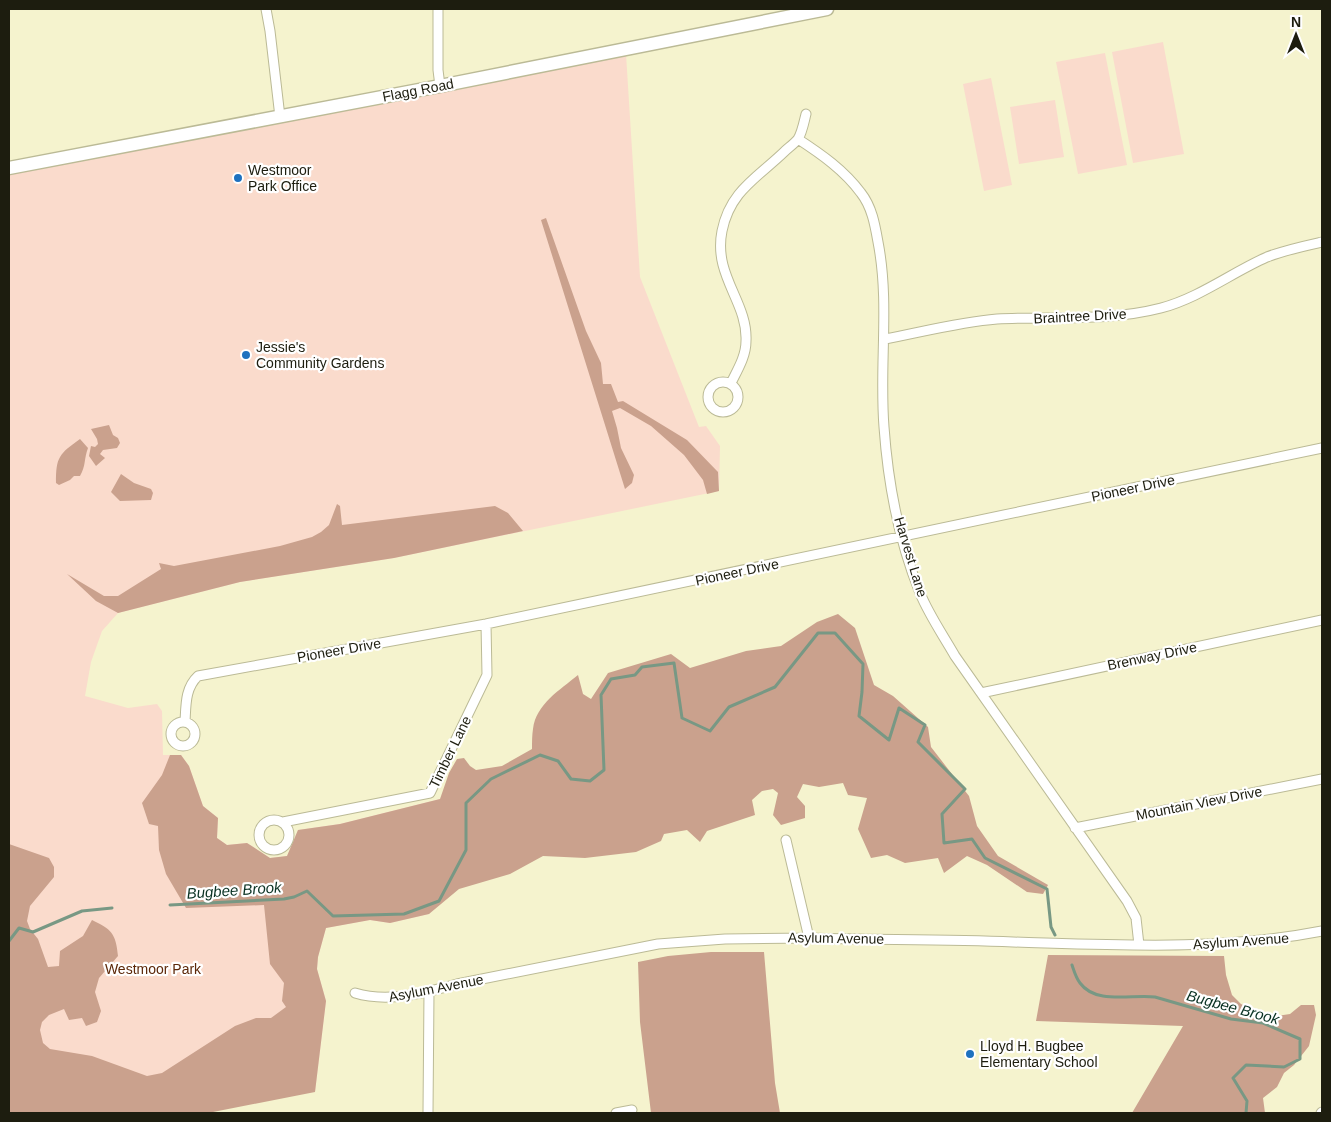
<svg xmlns="http://www.w3.org/2000/svg" width="1331" height="1122" viewBox="0 0 1331 1122" font-family="Arial,sans-serif">
<style>
.green{fill:#fadbcc}
.forest{fill:#caa18d}
.lines{fill:none;stroke-linecap:round;stroke-linejoin:round}
.stream{stroke:#789884;stroke-width:3}
.street-casing{stroke:#bbba96;stroke-width:11}
.secondary-casing{stroke:#bbba96;stroke-width:15}
.street{stroke:#fff;stroke-width:9}
.secondary{stroke:#fff;stroke-width:12}
.poi-dot{fill:#1e71bf;stroke:#fff;stroke-width:2}
.labels{text-anchor:middle;dominant-baseline:central;stroke-width:4.5;stroke-linejoin:round;paint-order:stroke}
.street-label{font-size:14px;fill:#1d1d0f;stroke:#fff}
.poi-label{font-size:14px;fill:#1d1d0f;stroke:#fff;text-anchor:start}
.park-label{font-size:14px;fill:#5c2809;stroke:#fff}
.water-label{font-size:15px;font-style:italic;fill:#0a3223;stroke:#fff}
</style>
<rect width="100%" height="100%" fill="#f5f3ce"/>
<path class="green" d="M 1163,42 L 1184,154 L 1133,163 L 1112,52 Z
M 1105,53 L 1127,165 L 1078,174 L 1056,62 Z
M 626,54 L 640,277 L 699,427 L 706,426 L 720,446 L 719,491 L 394,558 L 240,582 L 118,613 L 102,631 L 91,662 L 85,696 L 128,708 L 157,704 L 162,711 L 163,755 L 181,755 L 189,766 L 203,806 L 218,818 L 217,838 L 227,845 L 247,843 L 270,858 L 287,856 L 298,830 L 340,824 L 440,799 L 429,914 L 390,923 L 370,920 L 326,928 L 318,957 L 317,969 L 326,1001 L 315,1092 L 9,1113 L 9,174 Z
M 991,78 L 1012,185 L 984,191 L 963,84 Z
M 1055,100 L 1064,157 L 1019,164 L 1010,107 Z"/>
<path class="forest" d="M 546,218 L 586,331 L 601,363 L 603,384 L 611,384 L 618,402 L 623,401 L 687,440 L 718,472 L 719,491 L 707,494 L 703,480 L 684,455 L 651,426 L 620,408 L 612,411 L 617,428 L 621,448 L 634,475 L 632,483 L 625,489 L 541,220 Z
M 109,425 L 113,435 L 118,438 L 120,443 L 117,448 L 103,450 L 100,454 L 105,458 L 96,466 L 89,456 L 91,446 L 95,447 L 98,444 L 97,439 L 91,429 Z
M 80,439 L 88,448 C 84,458 86,466 80,476 L 74,476 L 70,480 L 59,485 L 56,483 C 56,457 59,454 80,439 Z
M 121,474 L 134,483 L 151,489 L 153,493 L 151,500 L 120,501 L 111,492 Z
M 337,504 L 340,506 L 342,525 L 495,506 L 508,513 L 523,531 L 394,558 L 240,582 L 118,613 L 96,601 L 67,574 L 104,596 L 118,596 L 161,569 L 159,563 L 174,566 L 280,546 L 312,537 L 321,532 L 329,525 Z
M 838,614 L 855,628 L 874,685 L 893,696 L 928,727 L 931,747 L 969,796 L 977,826 L 998,856 L 1048,885 L 1043,894 L 1027,892 L 987,865 L 967,856 L 944,873 L 938,858 L 905,863 L 887,855 L 871,858 L 858,829 L 867,798 L 848,795 L 843,783 L 819,787 L 803,784 L 797,797 L 805,806 L 805,818 L 781,825 L 773,815 L 778,793 L 773,789 L 762,791 L 752,800 L 755,815 L 707,831 L 700,842 L 687,830 L 664,834 L 661,841 L 636,852 L 585,858 L 543,856 L 510,874 L 459,889 L 429,914 L 390,923 L 370,920 L 326,928 L 318,957 L 317,969 L 326,1001 L 315,1092 L 208,1113 L 9,1113 L 9,844 L 49,858 L 54,867 L 54,877 L 30,906 L 27,921 L 30,929 L 38,939 L 48,967 L 59,966 L 60,951 L 83,936 L 92,920 C 111,929 116,933 118,956 L 99,978 L 95,992 L 101,1011 L 97,1022 L 86,1026 L 82,1018 L 69,1020 L 64,1009 L 49,1015 L 42,1022 L 40,1030 L 43,1043 L 50,1049 L 92,1056 L 147,1076 L 162,1073 L 235,1026 L 256,1018 L 271,1018 L 286,1007 L 282,1001 L 284,983 L 270,964 L 264,905 L 186,908 L 166,874 L 159,850 L 158,826 L 149,824 L 142,803 L 162,775 L 170,755 L 181,755 L 189,766 L 203,806 L 218,818 L 217,838 L 227,845 L 247,843 L 270,858 L 287,856 L 298,830 L 340,824 L 440,799 L 449,773 L 457,759 L 464,758 L 470,766 L 476,770 L 502,766 L 532,749 C 532,742 532,735 533,729 C 536,704 560,690 578,675 L 583,694 L 591,699 L 608,673 L 671,654 L 690,668 L 746,651 L 781,646 L 817,622 Z
M 711,952 L 764,952 L 775,1083 L 780,1113 L 651,1113 L 640,1022 L 638,962 L 668,956 Z
M 1048,955 L 1224,956 L 1226,975 L 1232,995 L 1241,1004 L 1270,1017 L 1290,1014 L 1301,1005 L 1314,1005 L 1316,1015 L 1309,1046 L 1294,1065 L 1284,1073 L 1277,1087 L 1263,1098 L 1265,1113 L 1132,1113 L 1183,1026 L 1036,1021 Z"/>
<g class="lines">
<path class="stream" d="M 170,905 L 284,899 L 294,897 L 307,891 L 333,916 L 404,914 L 439,901 L 466,850 L 466,803 L 491,779 L 540,755 L 558,761 L 571,779 L 590,781 L 604,770 L 601,695 L 611,679 L 635,675 L 642,667 L 674,663 L 682,718 L 710,731 L 729,707 L 775,687 L 818,633 L 835,633 L 863,664 L 862,692 L 859,716 L 889,740 L 899,708 L 925,725 L 918,742 L 965,789 L 942,814 L 944,843 L 972,839 L 985,858 L 1047,889 L 1051,927 L 1055,935
M 9,941 L 19,928 L 33,932 L 82,911 L 112,908
M 1072,965 C 1074,971 1076,978 1080,983 C 1096,1005 1132,994 1155,997 L 1231,1019 L 1263,1023 L 1300,1039 L 1300,1059 L 1284,1067 L 1246,1065 L 1233,1078 L 1247,1101 L 1246,1113"/>
<g class="street-casing">
<path id="street" d="M 266,9 L 270,31 L 280,117
M 438,9 L 438,70 L 440,86
M 798,139 C 821,154 844,170 861,193 C 872,207 875,225 878,242 C 890,304 879,365 884,427 C 888,483 899,541 920,593 C 929,615 943,635 955,656 L 1127,901 L 1136,918 L 1139,945
M 885,339 C 922,332 960,322 997,319 C 1052,316 1107,322 1161,308 C 1199,298 1231,273 1267,257 C 1285,250 1304,246 1322,242
M708 397a15 15 0 1 1 30 0a15 15 0 1 1-30 0Z
M 731,383 C 738,369 746,356 746,341 C 748,302 713,276 722,231 C 730,191 757,178 784,152 C 788,148 794,144 798,139 C 802,133 804,122 806,114
M 981,693 L 1322,620
M171 734a12 12 0 1 1 24 0a12 12 0 1 1-24 0Z
M 185,722 C 186,705 185,688 198,676 L 486,624 L 1322,448
M259 835a15 15 0 1 1 30 0a15 15 0 1 1-30 0Z
M 283,822 L 430,793 L 487,675 L 486,624
M 1075,828 L 1322,779
M 786,840 L 809,938
M 355,993 C 388,1003 425,993 457,984 L 658,944 L 725,939 L 809,938 C 877,940 945,939 1013,942 C 1117,945 1220,951 1322,931
M 428,1113 L 429,992
M 616,1113 L 632,1110
M 1321,1113 L 1322,1112"/>
</g>
<g class="secondary-casing">
<path id="secondary" d="M 9,168 L 440,86 L 827,9"/>
</g>
<use href="#street" class="street"/>
<use href="#secondary" class="secondary"/>
</g>
<g class="poi-dot">
<circle cx="238" cy="178" r="5"/>
<circle cx="246" cy="355" r="5"/>
<circle cx="970" cy="1054" r="5"/>
</g>
<g class="labels">
<g class="street-label">
<text transform="translate(418 90) rotate(-11)">Flagg Road</text>
<text transform="translate(1080 316) rotate(-3)">Braintree Drive</text>
<text transform="translate(1133 488) rotate(-12)">Pioneer Drive</text>
<text transform="translate(911 557) rotate(73)">Harvest Lane</text>
<text transform="translate(737 572) rotate(-12)">Pioneer Drive</text>
<text transform="translate(339 650) rotate(-10)">Pioneer Drive</text>
<text transform="translate(1152 656) rotate(-12)">Brenway Drive</text>
<text transform="translate(450 752) rotate(-64)">Timber Lane</text>
<text transform="translate(1199 803) rotate(-11)">Mountain View Drive</text>
<text transform="translate(836 938) rotate(1)">Asylum Avenue</text>
<text transform="translate(1241 941) rotate(-4)">Asylum Avenue</text>
<text transform="translate(436 988) rotate(-11)">Asylum Avenue</text>
</g>
<g class="poi-label">
<text x="248" y="170">Westmoor<tspan x="248" dy="16">Park Office</tspan></text>
<text x="256" y="347">Jessie's<tspan x="256" dy="16">Community Gardens</tspan></text>
<text x="980" y="1046">Lloyd H. Bugbee<tspan x="980" dy="16">Elementary School</tspan></text>
</g>
<g class="park-label">
<text x="153" y="969">Westmoor Park</text>
</g>
<g class="water-label">
<text transform="translate(234 890) rotate(-4)">Bugbee Brook</text>
<text transform="translate(1233 1007) rotate(15)">Bugbee Brook</text>
</g>
</g>
<rect width="1331" height="1122" fill="none" stroke="#1d1d0f" stroke-width="20"/>
<g transform="translate(1296 35)" stroke="#ffffff" stroke-width="4" paint-order="stroke">
<path d="M0-4L9 19L0 12L-9 19Z" fill="#1d1d0f"/>
<text y="-8" font-size="14" font-weight="bold" text-anchor="middle" fill="#1d1d0f">N</text>
</g>
</svg>
